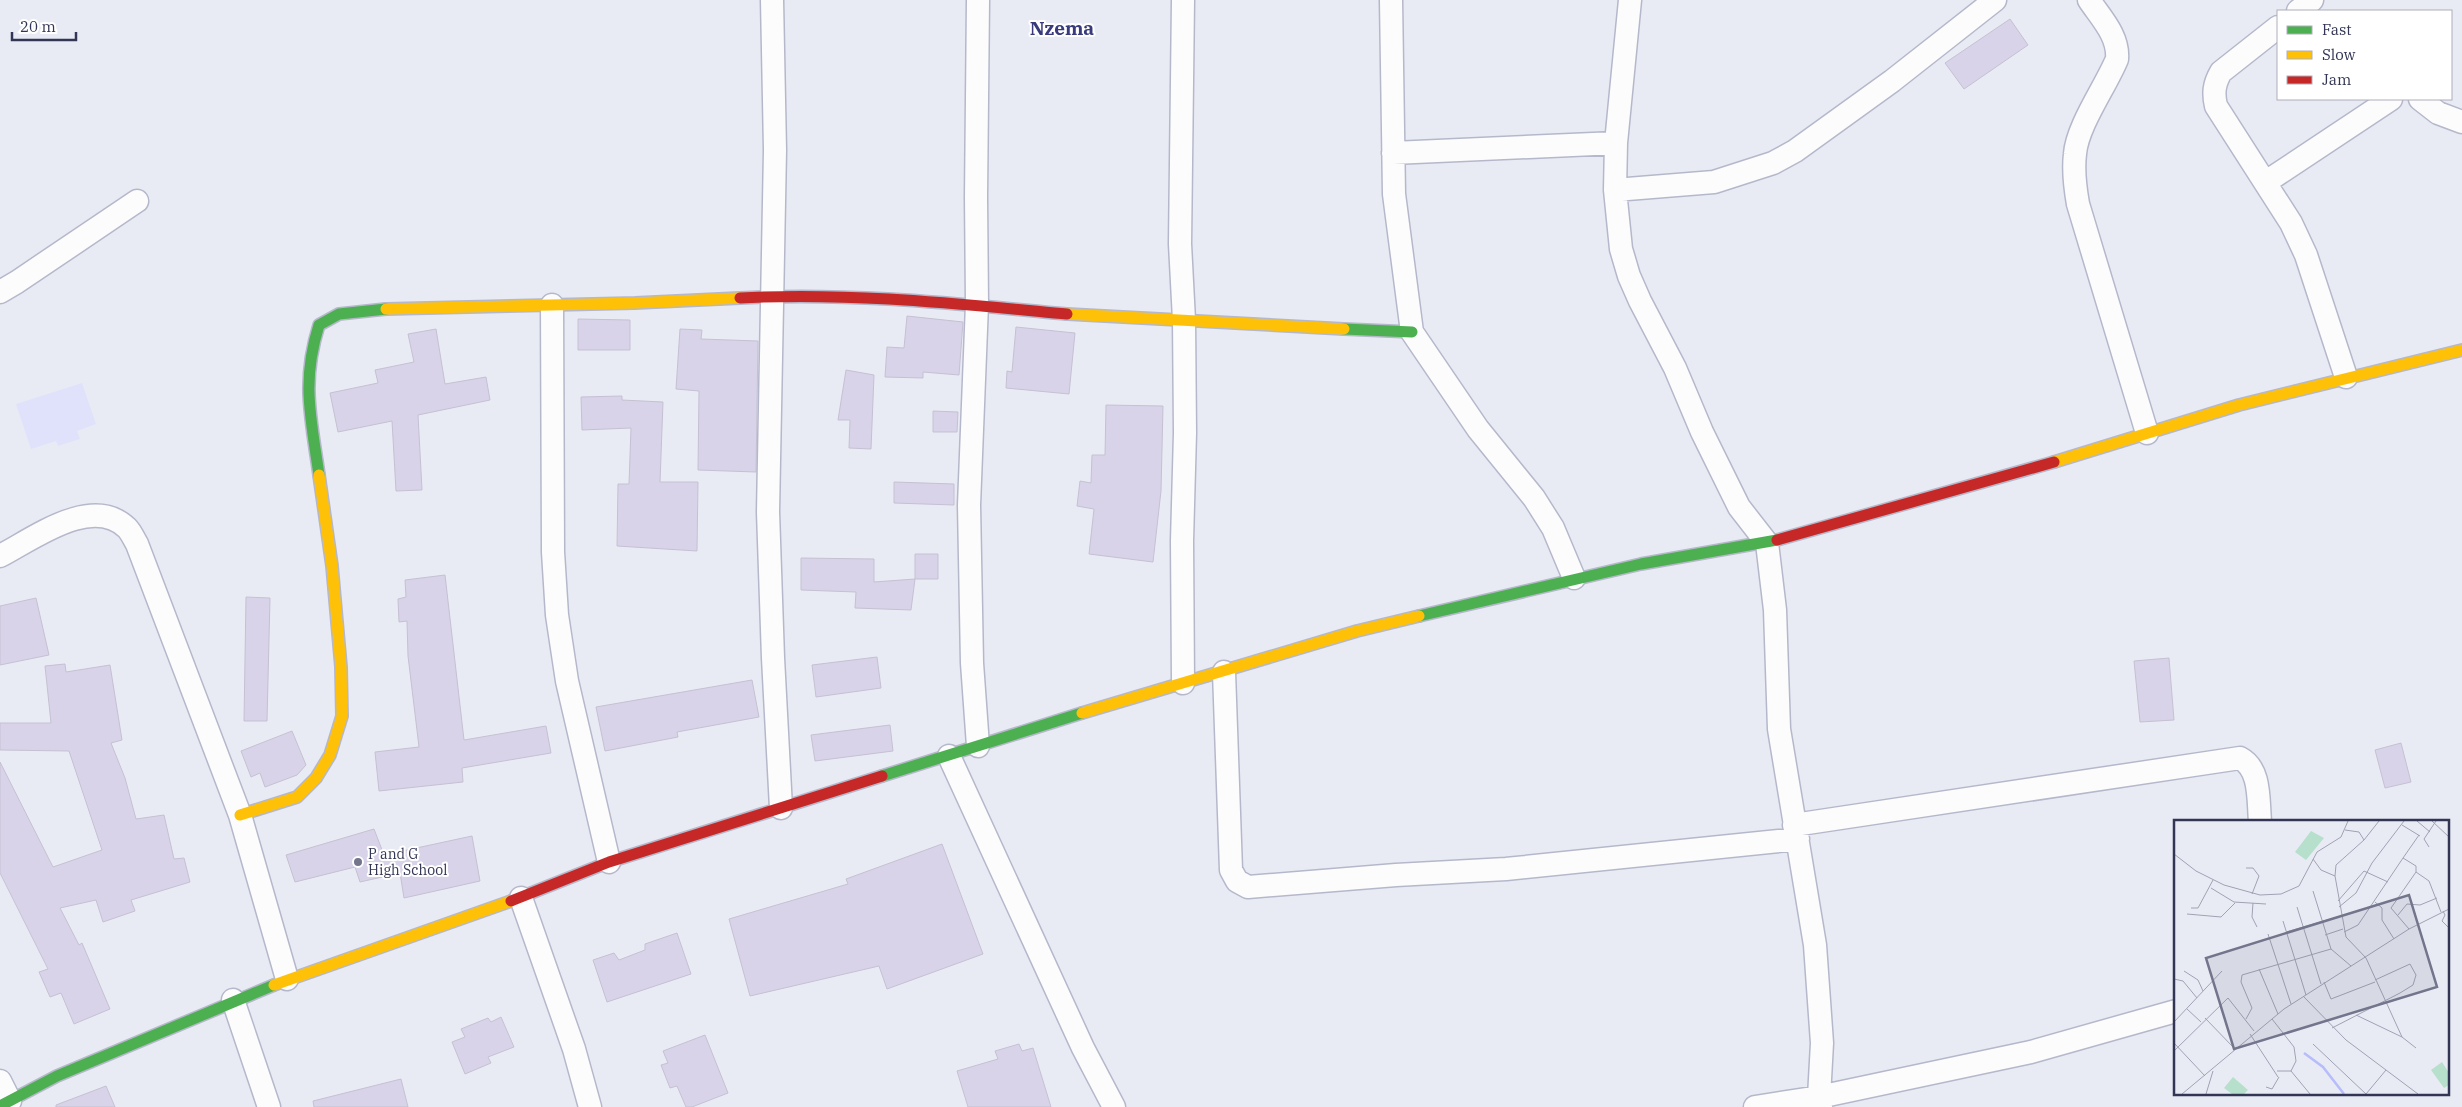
<svg xmlns="http://www.w3.org/2000/svg" width="2462" height="1107" viewBox="0 0 2462 1107" font-family="'IBM Plex Serif',serif">
<style>
.built{fill:#dfe2fa}
.building{fill:#d8d3e8;stroke:#c5c1d3}
.lines{fill:none;stroke-linecap:round;stroke-linejoin:round}
.street-casing{stroke:#b5b8ca;stroke-width:25}
.fast-casing{stroke:#b5b8ca;stroke-width:14}
.slow-casing{stroke:#b5b8ca;stroke-width:14}
.jam-casing{stroke:#b5b8ca;stroke-width:14}
.street{stroke:#fcfcfd;stroke-width:22}
.fast{stroke:#4caf50;stroke-width:11}
.slow{stroke:#ffc107;stroke-width:11}
.jam{stroke:#c62828;stroke-width:11}
.poi-dot{fill:#72758b;stroke:#fff;stroke-width:2}
.labels{text-anchor:middle;dominant-baseline:central;stroke-width:4;stroke-linejoin:round;paint-order:stroke}
.poi-label{font-size:14px;fill:#323553;stroke:#fff;text-anchor:start}
.district-label{font-size:19px;font-weight:bold;fill:#383a7b;stroke:#fff}
.inset-river{fill:none;stroke:#b7bdfb;stroke-width:2.5}
.inset-road{fill:none;stroke:#a0a2b4;stroke-width:1}
.view{fill:#72758b;fill-opacity:0.15;stroke:#72758b;stroke-width:2.5}
.inset-edge{fill:none;stroke:#323553;stroke-width:2.5}
</style>
<rect width="100%" height="100%" fill="#e9ebf4"/>
<path class="built" d="M 82,383 L 96,424 L 77,431 L 80,439 L 58,446 L 56,441 L 31,449 L 16,404 Z"/>
<path class="building" d="M 2010,19 L 2028,45 L 1964,89 L 1945,63 Z
M 907,316 L 963,322 L 959,375 L 923,372 L 923,378 L 885,377 L 887,347 L 904,348 Z
M 578,319 L 630,320 L 630,350 L 578,350 Z
M 1016,327 L 1075,333 L 1069,394 L 1006,388 L 1007,371 L 1012,372 Z
M 436,329 L 445,384 L 486,377 L 490,400 L 418,415 L 422,490 L 396,491 L 392,421 L 338,432 L 330,393 L 378,383 L 375,370 L 414,362 L 408,334 Z
M 680,329 L 702,330 L 701,339 L 758,341 L 756,472 L 698,470 L 699,391 L 676,389 Z
M 846,370 L 874,375 L 871,449 L 849,448 L 850,420 L 838,420 Z
M 622,396 L 622,400 L 663,402 L 660,482 L 698,482 L 697,551 L 617,546 L 618,484 L 629,484 L 631,428 L 582,430 L 581,397 Z
M 1106,405 L 1163,406 L 1161,491 L 1153,562 L 1089,554 L 1094,509 L 1077,506 L 1080,481 L 1091,483 L 1092,455 L 1105,455 Z
M 933,411 L 958,412 L 957,432 L 933,432 Z
M 894,482 L 954,484 L 954,505 L 894,503 Z
M 915,554 L 938,554 L 938,579 L 915,579 Z
M 801,558 L 874,559 L 874,582 L 915,579 L 911,610 L 855,608 L 856,592 L 801,590 Z
M 445,575 L 464,740 L 546,726 L 551,753 L 462,768 L 463,782 L 379,791 L 375,752 L 419,747 L 408,656 L 407,621 L 399,622 L 398,599 L 406,597 L 405,580 Z
M 246,597 L 270,598 L 267,721 L 244,721 Z
M 36,598 L 49,655 L 0,665 L 0,606 Z
M 877,657 L 881,688 L 816,697 L 812,665 Z
M 2169,658 L 2174,720 L 2140,722 L 2134,661 Z
M 65,664 L 66,672 L 110,665 L 122,740 L 111,743 L 125,778 L 136,819 L 164,815 L 174,859 L 184,858 L 190,882 L 131,900 L 135,911 L 103,922 L 96,900 L 60,908 L 79,945 L 82,943 L 110,1009 L 74,1024 L 61,993 L 50,997 L 39,972 L 48,969 L 0,873 L 0,762 L 53,867 L 102,850 L 69,751 L 0,750 L 0,723 L 51,723 L 45,666 Z
M 752,680 L 759,717 L 677,732 L 678,737 L 605,751 L 596,707 Z
M 890,725 L 893,751 L 815,761 L 811,735 Z
M 292,731 L 306,765 L 297,775 L 265,787 L 260,773 L 251,777 L 241,751 Z
M 2401,743 L 2411,782 L 2385,788 L 2375,750 Z
M 374,829 L 384,855 L 472,836 L 480,881 L 404,898 L 400,873 L 360,882 L 355,867 L 295,882 L 286,855 Z
M 942,844 L 983,954 L 887,989 L 879,966 L 750,996 L 729,919 L 848,884 L 846,879 Z
M 677,933 L 691,974 L 607,1002 L 593,960 L 614,953 L 619,960 L 645,950 L 645,944 Z
M 501,1017 L 514,1047 L 488,1057 L 491,1063 L 465,1074 L 452,1042 L 465,1037 L 461,1029 L 488,1018 L 491,1022 Z
M 705,1035 L 728,1093 L 692,1107 L 686,1107 L 677,1086 L 670,1088 L 661,1065 L 668,1063 L 663,1051 Z
M 1019,1044 L 1022,1051 L 1033,1048 L 1051,1107 L 968,1107 L 957,1071 L 998,1059 L 995,1051 Z
M 401,1079 L 408,1107 L 314,1107 L 313,1101 Z
M 106,1086 L 115,1107 L 56,1107 L 56,1105 Z"/>
<g class="lines">
<g class="street-casing">
<path id="street" d="M 772,0 L 775,150 L 768,512 L 773,658 L 781,808
M 1183,0 L 1180,244 L 1184,320 L 1185,433 L 1182,541 L 1183,683
M 1391,0 L 1394,194 L 1412,332 L 1478,429 L 1534,498 L 1553,528 L 1574,578
M 1630,0 L 1616,143 L 1615,190 L 1621,249 L 1629,276 L 1640,301 L 1675,368 L 1702,432 L 1739,507 L 1767,543 L 1775,610 L 1779,729 L 1815,945 L 1822,1043 L 1819,1097 L 1821,1107
M 2089,0 C 2101,18 2119,36 2117,59 C 2106,86 2077,126 2075,154 C 2073,170 2075,187 2078,204 L 2147,433
M 2298,11 L 2312,0
M 2278,27 L 2221,72 C 2214,84 2213,93 2216,106 L 2291,223 L 2306,255 L 2346,377
M 2420,99 L 2438,113 L 2462,122
M 1393,153 L 1616,143
M 2266,182 L 2391,99
M 1615,190 L 1714,182 L 1773,163 L 1795,151 L 1892,81 L 1995,0
M 0,292 L 17,282 L 137,201
M 552,305 L 553,552 L 557,615 L 567,681 L 609,862
M 0,556 C 33,539 92,494 127,528 C 131,532 134,539 137,544 L 240,815 L 287,979
M 1224,672 L 1231,870 L 1237,881 L 1248,887 L 1396,875 L 1506,869 L 1798,839
M 978,746 L 972,663 L 969,505 L 977,304 L 976,197 L 978,0
M 949,756 L 1083,1048 L 1114,1107
M 1794,825 L 2240,758 C 2261,769 2258,800 2260,821
M 521,898 L 574,1049 L 590,1107
M 233,1000 L 269,1107
M 0,1081 L 10,1101
M 1755,1107 L 1819,1097 L 2031,1052 L 2176,1011"/>
</g>
<g class="fast-casing">
<path id="fast" d="M 1344,329 L 1412,332
M 319,475 C 311,418 301,382 319,325 L 339,314 L 386,309
M 1419,616 L 1641,564 L 1777,540
M 882,776 L 1082,713
M 0,1106 L 57,1076 L 274,985"/>
</g>
<g class="slow-casing">
<path id="slow" d="M 386,309 L 635,303 L 740,298
M 1067,314 L 1344,329
M 2054,462 L 2239,405 L 2462,350
M 1082,713 L 1357,631 L 1419,616
M 240,815 L 297,797 L 316,778 L 330,755 L 342,716 L 341,667 L 332,566 L 319,475
M 274,985 L 511,901"/>
</g>
<g class="jam-casing">
<path id="jam" d="M 740,298 C 849,292 959,304 1067,314
M 1777,540 L 2054,462
M 511,901 L 609,862 L 882,776"/>
</g>
<use href="#street" class="street"/>
<use href="#fast" class="fast"/>
<use href="#slow" class="slow"/>
<use href="#jam" class="jam"/>
</g>
<circle class="poi-dot" cx="358" cy="862" r="5"/>
<g class="labels">
<g class="poi-label">
<text x="368" y="854">P and G<tspan x="368" dy="16">High School</tspan></text>
</g>
<g class="district-label">
<text x="1062" y="28">Nzema</text>
</g>
</g>
<g transform="translate(2174 820)">
<rect width="275" height="275" fill="#e9ebf4"/>
<path d="M 137,11 L 150,18 L 132,40 L 121,32 ZM 268,242 L 275,253 L 275,265 L 270,268 L 257,250 ZM 59,257 L 74,270 L 70,274 L 58,274 L 50,268 Z" fill="#b6dfcc"/>
<path class="inset-river" d="M 130,233 L 149,247 L 170,274"/>
<path class="inset-road" d="M 243,1 L 256,12M 258,1 L 275,17M 228,5 L 246,16M 171,10 L 185,12 L 190,20 L 205,1M 245,15 L 229,38 L 242,46 L 242,52 L 255,61 L 267,92M 255,27 L 250,19 L 262,1M 0,34 L 22,51 L 50,65 L 86,75 L 107,74 L 125,66 L 143,32 L 167,17 L 174,1M 139,39 L 147,50 L 161,56 L 172,117 L 192,138 L 228,217 L 242,228M 72,48 L 79,48 L 85,56 L 78,74M 161,56 L 162,45 L 190,20M 37,68 L 60,82 L 92,84M 139,71 L 157,129 L 177,146M 164,81 L 190,51 L 214,62M 201,82 L 208,88 L 208,100 L 220,119M 79,83 L 78,97 L 83,107M 123,87 L 147,164M 165,87 L 182,73 L 198,43 L 230,1M 17,88 L 24,88 L 39,60M 269,91 L 271,95 L 268,101 L 275,108M 13,94 L 47,97 L 61,83M 224,95 L 233,84 L 246,85 L 263,78M 109,101 L 132,175M 235,109 L 217,88 L 242,52M 112,112 L 167,96M 170,112 L 184,105 L 229,38M 94,114 L 117,184M 151,115 L 169,109M 85,149 L 104,194M 10,151 L 24,160 L 29,171M 0,159 L 9,161 L 23,178M 150,162 L 157,179 L 201,162M 129,176 L 172,220 L 244,274M 13,189 L 27,202M 182,195 L 228,217M 31,198 L 60,228M 72,199 L 78,188 L 67,162 L 68,155 L 157,129M 98,199 L 120,227 L 122,241 L 117,251M 0,202 L 48,151M 158,208 L 226,173 L 239,165 L 242,155 L 236,144 L 201,160M 76,214 L 104,257M 0,223 L 31,256M 139,224 L 192,274M 0,231 L 54,178 L 80,211M 103,251 L 117,251 L 136,274M 92,267 L 98,269 L 105,257M 8,274 L 110,189 L 235,109 L 275,89M 32,274 L 39,251M 192,274 L 212,250"/>
<path class="view" d="M 235,75 L 263,167 L 60,229 L 32,138 Z"/>
<rect width="275" height="275" class="inset-edge"/>
</g>
<rect x="2277" y="10" width="175" height="90" fill="#ffffff" stroke="#adaeba"/>
<rect x="2287" y="26" width="25" height="8" fill="#4caf50" stroke="#adaeba"/>
<text x="2322" y="35" font-size="15" fill="#323553">Fast</text>
<rect x="2287" y="51" width="25" height="8" fill="#ffc107" stroke="#adaeba"/>
<text x="2322" y="60" font-size="15" fill="#323553">Slow</text>
<rect x="2287" y="76" width="25" height="8" fill="#c62828" stroke="#adaeba"/>
<text x="2322" y="85" font-size="15" fill="#323553">Jam</text>
<path d="M12 32v8h64v-8" fill="none" stroke="#323553" stroke-width="2.5"/>
<text x="20" y="32" font-size="15" fill="#323553" stroke="#ffffff" stroke-width="4" paint-order="stroke">20 m</text>
</svg>
